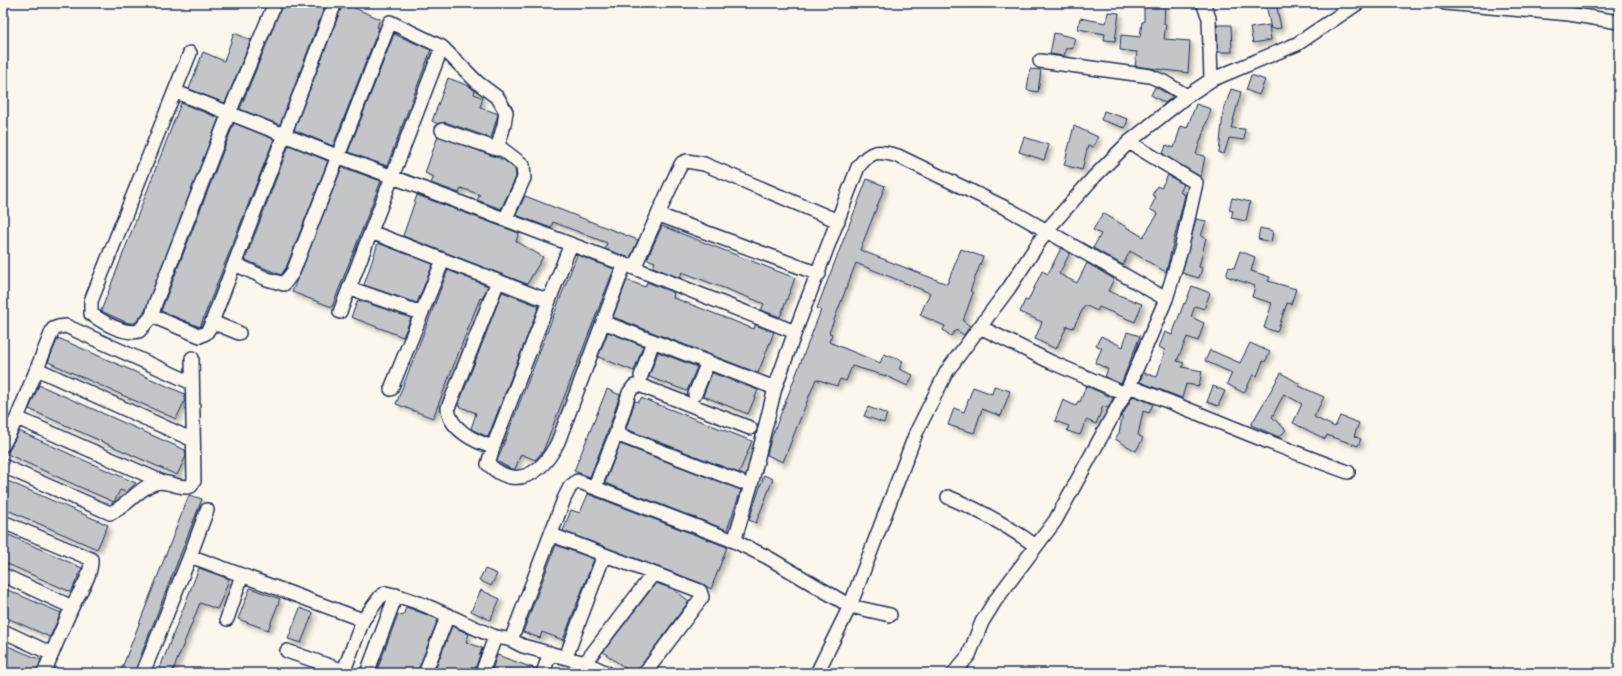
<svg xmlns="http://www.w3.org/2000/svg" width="1622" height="676" viewBox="0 0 1622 676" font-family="'Gochi Hand',sans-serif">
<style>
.building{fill:#c3c5c9;stroke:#1b2f5e;filter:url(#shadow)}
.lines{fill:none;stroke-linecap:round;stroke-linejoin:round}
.street-casing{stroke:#1b2f5e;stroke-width:16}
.street{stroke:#fbf7ec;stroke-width:13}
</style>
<defs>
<filter id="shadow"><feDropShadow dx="3.5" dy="3.5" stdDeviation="2" flood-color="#0004"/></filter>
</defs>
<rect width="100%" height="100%" fill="#fbf7ec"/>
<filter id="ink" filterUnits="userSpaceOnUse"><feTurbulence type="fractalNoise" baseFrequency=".025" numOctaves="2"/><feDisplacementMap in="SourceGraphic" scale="8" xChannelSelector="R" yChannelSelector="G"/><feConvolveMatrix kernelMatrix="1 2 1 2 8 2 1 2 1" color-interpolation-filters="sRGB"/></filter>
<g filter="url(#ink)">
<path class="building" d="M 283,3 L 326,3 L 280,125 L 240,109 Z
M 343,3 L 380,19 L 377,27 L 379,28 L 333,146 L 294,130 Z
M 1144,3 L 1165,3 L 1164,24 L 1166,24 L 1164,39 L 1190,41 L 1188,73 L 1135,66 L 1137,52 L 1120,50 L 1121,35 L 1140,37 L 1142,22 L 1144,22 Z
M 1276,3 L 1281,28 L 1271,29 L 1266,4 Z
M 1108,12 L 1119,13 L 1115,41 L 1104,40 L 1105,34 L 1078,29 L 1080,18 L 1106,23 Z
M 1217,25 L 1231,25 L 1232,52 L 1218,52 Z
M 1269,25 L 1271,40 L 1253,43 L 1250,28 Z
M 234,33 L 251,40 L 225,103 L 189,89 L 203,52 L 224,61 Z
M 1054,33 L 1075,38 L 1072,49 L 1066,48 L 1064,56 L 1050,54 Z
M 394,34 L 431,50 L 387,166 L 348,152 Z
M 1030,69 L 1041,70 L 1038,92 L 1027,90 Z
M 1251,75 L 1265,80 L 1259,95 L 1246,90 Z
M 448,78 L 469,86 L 475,91 L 474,94 L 483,98 L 480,107 L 498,114 L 491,138 L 445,122 L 438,124 L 432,121 Z
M 1155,87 L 1172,96 L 1170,99 L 1165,103 L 1151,95 Z
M 1231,89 L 1241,92 L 1231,128 L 1245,129 L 1244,140 L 1229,138 L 1224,154 L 1219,153 L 1223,113 Z
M 181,103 L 219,118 L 145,311 L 135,323 L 128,323 L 101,311 Z
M 1196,104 L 1211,109 L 1196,154 L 1205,156 L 1201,177 L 1163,154 L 1166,145 L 1174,148 L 1181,126 L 1187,128 Z
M 1104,111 L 1128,119 L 1125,128 L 1101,120 Z
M 234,123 L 274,139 L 200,327 L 161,311 Z
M 1074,126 L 1098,137 L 1093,147 L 1088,145 L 1082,170 L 1064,165 Z
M 438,136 L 504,160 L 515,169 L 516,177 L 501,209 L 477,200 L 480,195 L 470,191 L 461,188 L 459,193 L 431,183 L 434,177 L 425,173 Z
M 1024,137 L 1049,145 L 1044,160 L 1019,152 Z
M 289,145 L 328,161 L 286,268 L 281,275 L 245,260 Z
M 342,167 L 381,181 L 332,307 L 292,292 Z
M 1168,175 L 1184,185 L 1180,192 L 1185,195 L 1166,272 L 1130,251 L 1123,265 L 1093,248 L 1101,234 L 1093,230 L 1103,213 L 1143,237 L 1158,214 L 1150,209 L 1156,197 L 1152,195 L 1157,186 L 1161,188 Z
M 867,179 L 885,186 L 860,250 L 947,284 L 961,249 L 983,257 L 970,291 L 973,293 L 963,321 L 970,326 L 964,335 L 956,330 L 951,336 L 943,330 L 945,326 L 920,315 L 930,293 L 856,263 L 829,333 L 832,334 L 829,342 L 880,363 L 884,354 L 903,361 L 899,369 L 913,375 L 908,386 L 886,376 L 852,366 L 846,381 L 840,379 L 837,386 L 816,379 L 783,462 L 767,455 L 771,439 L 821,310 L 817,308 Z
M 417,195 L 519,233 L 516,241 L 543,257 L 527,284 L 403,236 Z
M 525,196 L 638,240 L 630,258 L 605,249 L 607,243 L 553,222 L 551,228 L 516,215 Z
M 1232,198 L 1250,202 L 1246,221 L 1231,218 L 1233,211 L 1229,210 Z
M 1196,219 L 1206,221 L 1201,236 L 1206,238 L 1199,267 L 1202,268 L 1199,278 L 1182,273 Z
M 662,226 L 795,278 L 780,317 L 761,310 L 764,304 L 755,300 L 682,272 L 680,278 L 653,267 L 655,262 L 647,259 Z
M 1260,228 L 1273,231 L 1271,242 L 1258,239 Z
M 378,243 L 433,264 L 417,303 L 364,285 Z
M 1061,248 L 1070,253 L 1059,274 L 1077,283 L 1087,263 L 1114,279 L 1108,291 L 1142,304 L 1135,322 L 1099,307 L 1097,311 L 1085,305 L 1073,328 L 1067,326 L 1056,349 L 1035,339 L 1042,322 L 1020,312 L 1025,300 L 1028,301 L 1042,271 L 1048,274 Z
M 1240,251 L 1255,257 L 1251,271 L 1270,277 L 1268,281 L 1296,289 L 1291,304 L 1287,303 L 1277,332 L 1264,328 L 1272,303 L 1252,297 L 1255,286 L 1226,276 L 1229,267 L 1234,268 Z
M 577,255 L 614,269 L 543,451 L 535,460 L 521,454 L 515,469 L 511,469 L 497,461 Z
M 448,270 L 488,286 L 482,299 L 480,298 L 433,418 L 396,404 Z
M 627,280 L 645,287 L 647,282 L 674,293 L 673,298 L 682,301 L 754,329 L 755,325 L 774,332 L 758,373 L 613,317 Z
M 1192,286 L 1210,293 L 1204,309 L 1195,306 L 1191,317 L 1204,323 L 1198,341 L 1187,337 L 1177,361 L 1184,363 L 1182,367 L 1202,371 L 1199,386 L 1186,384 L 1182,398 L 1140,382 L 1143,373 L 1157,377 L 1165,350 L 1159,347 L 1165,332 L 1172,335 L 1184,303 L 1185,304 Z
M 502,292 L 539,306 L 488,437 L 471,429 L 476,413 L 458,406 Z
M 358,300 L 411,318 L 403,337 L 351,317 Z
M 608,332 L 643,346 L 634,371 L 598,357 Z
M 1127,332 L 1140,336 L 1121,384 L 1105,377 L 1108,369 L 1095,363 L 1102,348 L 1096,345 L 1101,336 L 1123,347 Z
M 58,338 L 185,394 L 185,400 L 176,419 L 48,362 Z
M 1250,343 L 1270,352 L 1265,362 L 1263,361 L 1257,376 L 1253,375 L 1244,393 L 1227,384 L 1232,373 L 1205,361 L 1210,350 L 1240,363 Z
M 658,352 L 697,367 L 687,391 L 649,377 Z
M 712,373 L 758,390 L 748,414 L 703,396 Z
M 1281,373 L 1300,384 L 1299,386 L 1324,397 L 1314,417 L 1335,427 L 1340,416 L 1359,423 L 1354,436 L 1361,439 L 1358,446 L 1327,435 L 1325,439 L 1293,423 L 1302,404 L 1284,394 L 1272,417 L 1286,430 L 1279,437 L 1251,425 Z
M 39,385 L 185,450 L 186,456 L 177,475 L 29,409 Z
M 994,386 L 1010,391 L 1001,416 L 982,409 L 974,433 L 948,425 L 954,408 L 964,412 L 973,387 L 992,394 Z
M 1086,386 L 1113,398 L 1108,408 L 1103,406 L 1096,424 L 1086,420 L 1080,435 L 1067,431 L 1069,426 L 1055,421 L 1063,400 L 1076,406 L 1078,401 L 1080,402 Z
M 1213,386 L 1225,391 L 1218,406 L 1207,402 Z
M 607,389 L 620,395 L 608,431 L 590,477 L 574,471 Z
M 1133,396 L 1153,404 L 1149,413 L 1143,411 L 1138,435 L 1143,438 L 1136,451 L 1115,439 L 1119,433 L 1123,414 Z
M 641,398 L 752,441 L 739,473 L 626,429 L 635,401 L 639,402 Z
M 868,407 L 887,414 L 884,423 L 864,416 Z
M 19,431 L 72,455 L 136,483 L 126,492 L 120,490 L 114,502 L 82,488 L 7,454 Z
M 620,444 L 741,490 L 727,530 L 605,483 Z
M 764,475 L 773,479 L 756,523 L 749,520 Z
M 3,479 L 108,525 L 97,549 L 3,508 Z
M 588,494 L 727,547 L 711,589 L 703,584 L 563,531 L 571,510 L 580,513 Z
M 189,495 L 202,499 L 186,540 L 134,673 L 120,673 Z
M 9,535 L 82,568 L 71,592 L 3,562 L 3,548 Z
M 556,545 L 594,559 L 563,640 L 542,632 L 540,638 L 523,632 Z
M 199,568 L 229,579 L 223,596 L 217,609 L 200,603 L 172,673 L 158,673 Z
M 485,569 L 497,574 L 491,586 L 479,580 Z
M 656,583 L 673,589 L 689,601 L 639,668 L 637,673 L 632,673 L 603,652 Z
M 3,588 L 61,613 L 50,637 L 3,616 Z
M 250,588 L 280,599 L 268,630 L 238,619 Z
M 481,590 L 500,599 L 490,620 L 471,611 Z
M 406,607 L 438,619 L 417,673 L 376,673 L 398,614 L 403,616 Z
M 300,608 L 313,613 L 301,643 L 288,639 Z
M 452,626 L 469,634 L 466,642 L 482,648 L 474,673 L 434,673 Z
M 3,644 L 41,660 L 36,673 L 3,673 Z
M 497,655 L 536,669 L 535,673 L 491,673 Z"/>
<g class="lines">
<g class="street-casing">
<path id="street" d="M 1203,3 L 1209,18 L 1211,80
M 1445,3 L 1569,14 L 1619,22
M 442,47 L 478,83 L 498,98 L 506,112 L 504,125 L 497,149 L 502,149 L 523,165 L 524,178 L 505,220
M 190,53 L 91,301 L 91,314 C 103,322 123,335 139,331 L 152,316 L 155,304 L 229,113 L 275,3
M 1040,61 L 1150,76 L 1164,82 L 1187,96
M 176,92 L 337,156 L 634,268 L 795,332 L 858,167 C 871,150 878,150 898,156 L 1010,210 L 1166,299 L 1129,386 L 1055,521 L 995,601 L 982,622 L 969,655 L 954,673
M 442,130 L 497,149
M 1129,142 L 1196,183 L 1181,250 L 1166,299
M 659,215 L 819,274
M 371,232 L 549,301
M 235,264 L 267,279 L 284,284 L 293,272 L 390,22 L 442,47 L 340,312
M 634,268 L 678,170 L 682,163 L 687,161 L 704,164 L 838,221
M 498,281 L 448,408 C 449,429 475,442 493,447 L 570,246
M 349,288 L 421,313
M 152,316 L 200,336 L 206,333 L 210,327 L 335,3
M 212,322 L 239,333
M 603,322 L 775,388
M 980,327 L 1051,362 L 1125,394
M 37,369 L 193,440
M 641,376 L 653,341
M 1129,386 C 1202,414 1274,446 1348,472
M 391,389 L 443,260
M 695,394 L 708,362
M 17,418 L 53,329 L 58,327 L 66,326 L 192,383
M 616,434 L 741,482
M 3,445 L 17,418 L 163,482
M 493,447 L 488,464 C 517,492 543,472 558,442 L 624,266
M 3,466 L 110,513 C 127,507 138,488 155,483 C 167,479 179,490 191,486 L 194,481 L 192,358
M 595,486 L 616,434 L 629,393 L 634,386 L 639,385 L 750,428
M 948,497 C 980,510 1008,526 1036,546
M 207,510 L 190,556 L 363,620
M 3,522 L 91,559 C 92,576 79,592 72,607 C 62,629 53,651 44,673
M 552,535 L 700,591 L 702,597 L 645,673
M 736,535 L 751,485 L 775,388 L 795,332
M 3,575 L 72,607
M 227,619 L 242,575
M 3,631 L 52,654
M 511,640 L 523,646 L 585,663 L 607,673
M 287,651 L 344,671
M 566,657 L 604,555
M 585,663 L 653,574
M 143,673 L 190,556
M 343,673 L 363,620 L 380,597 L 386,593 C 423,601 458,621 493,636 C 498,638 505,638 511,640 L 564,499 L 570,487 L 577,481 L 734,541 L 767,557 L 850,606 L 890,615
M 367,673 L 396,595
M 425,673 L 448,615
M 482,673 L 495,637
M 543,673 L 550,653
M 817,673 L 850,606 L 916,433 L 947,371 L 1009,288 L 1047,230 L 1093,178 L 1129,142 L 1187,96 L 1211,80 L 1297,44 L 1358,3"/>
</g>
<use href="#street" class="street"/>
</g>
</g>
<rect width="1622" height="676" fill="none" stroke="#fbf7ec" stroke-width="16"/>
<rect x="8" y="8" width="1606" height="660" fill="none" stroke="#1b2f5e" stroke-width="1.5" filter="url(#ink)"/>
</svg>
